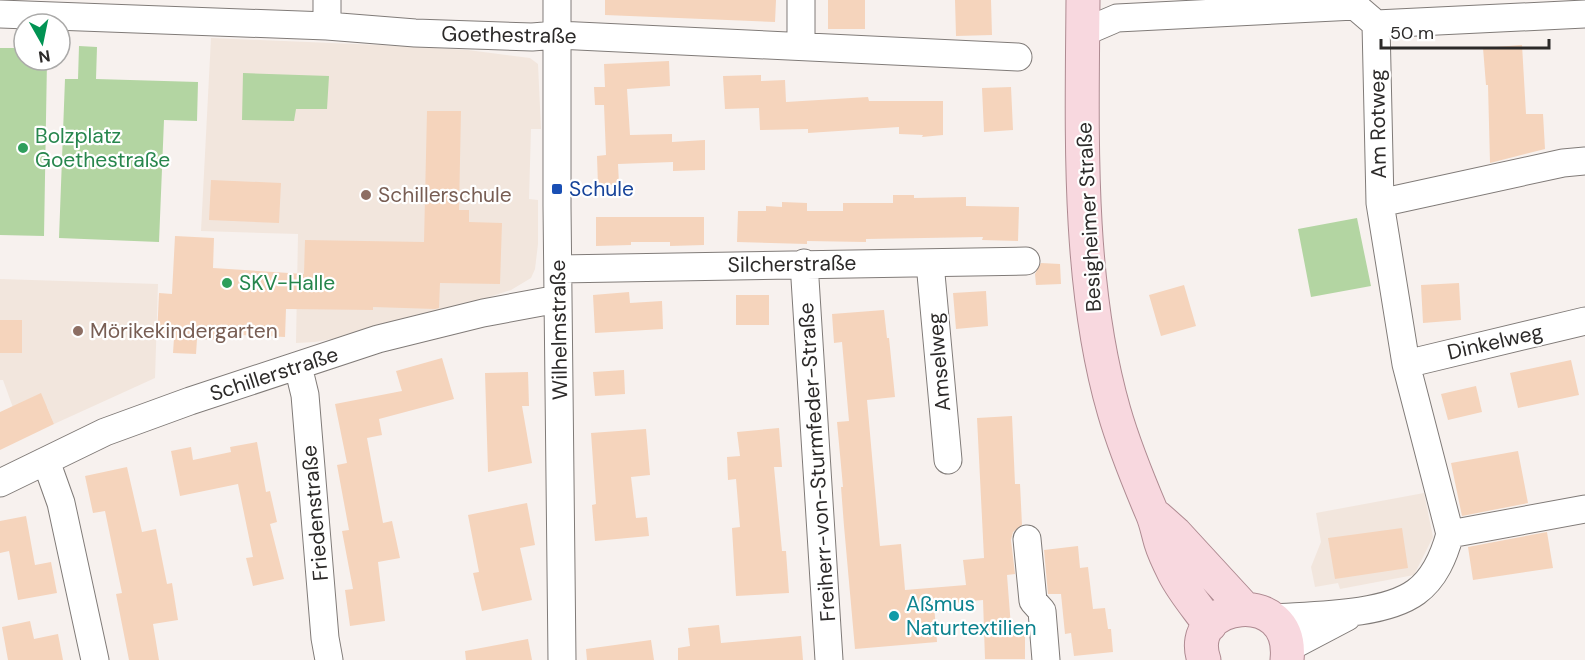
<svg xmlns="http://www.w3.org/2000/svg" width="1585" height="660" viewBox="0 0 1585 660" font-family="'DM Sans',sans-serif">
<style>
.built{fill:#f2e6dd}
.green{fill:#b3d5a2}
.building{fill:#f5d4bc}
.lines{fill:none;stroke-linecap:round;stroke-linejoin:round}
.minor-casing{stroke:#807b78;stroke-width:29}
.major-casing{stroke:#ae8a91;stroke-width:35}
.minor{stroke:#fff;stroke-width:27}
.major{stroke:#f8d8df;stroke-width:33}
.leisure-dot{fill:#2e9e5b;stroke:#fff;stroke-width:2}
.transit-dot{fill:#1a4fb4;stroke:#fff;stroke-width:2}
.education-dot{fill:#8d6e63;stroke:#fff;stroke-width:2}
.culture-dot{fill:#0f9aa8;stroke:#fff;stroke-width:2}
.labels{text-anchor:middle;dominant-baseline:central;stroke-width:4.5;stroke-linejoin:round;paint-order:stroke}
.street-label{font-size:21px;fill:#2c2a29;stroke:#fff}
.leisure-label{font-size:21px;fill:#27864d;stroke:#fff;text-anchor:start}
.transit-label{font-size:21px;fill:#164399;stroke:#fff;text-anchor:start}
.education-label{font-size:21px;fill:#785e54;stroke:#fff;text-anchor:start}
.culture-label{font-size:21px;fill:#0d838f;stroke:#fff;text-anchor:start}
</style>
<rect width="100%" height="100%" fill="#f7f1ee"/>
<path class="built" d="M 211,38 L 403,46 L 468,50 L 530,58 L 538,64 L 541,129 L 531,129 L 529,199 L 538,200 L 538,244 L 535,269 L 531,278 L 511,290 L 468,304 L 344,337 L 315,342 L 296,343 L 298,234 L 201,231 Z
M 0,279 L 158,284 L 155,378 L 54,424 L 47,407 L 24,438 L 3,380 L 0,380 Z
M 1424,493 L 1433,537 L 1414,575 L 1340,589 L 1338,583 L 1315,587 L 1311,567 L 1321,542 L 1316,513 Z"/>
<path class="green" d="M 79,46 L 97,47 L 96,79 L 198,82 L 197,121 L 164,120 L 159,242 L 59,238 L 65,79 L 78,79 Z
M 0,48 L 24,48 L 24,60 L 47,60 L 44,236 L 0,235 Z
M 243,73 L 329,76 L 327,109 L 296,109 L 294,121 L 242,120 Z
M 1357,218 L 1371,286 L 1311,297 L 1298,229 Z"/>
<path class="building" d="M 605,0 L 776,0 L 775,22 L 605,15 Z
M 828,0 L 865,0 L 865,29 L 828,29 Z
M 955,0 L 991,0 L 992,35 L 956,36 Z
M 1522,45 L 1526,114 L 1543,114 L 1545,149 L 1490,163 L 1488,85 L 1486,85 L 1483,48 Z
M 669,61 L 670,86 L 627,89 L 630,135 L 672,134 L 672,142 L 705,140 L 705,170 L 673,171 L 673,162 L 618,164 L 619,184 L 598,186 L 597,156 L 606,155 L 604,105 L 595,105 L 594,87 L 605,87 L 604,64 Z
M 761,75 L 761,81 L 785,80 L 786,102 L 868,97 L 869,101 L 943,101 L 943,135 L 922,137 L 923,135 L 899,134 L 899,127 L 808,133 L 808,129 L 760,130 L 759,108 L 725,109 L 723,76 Z
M 1011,87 L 1013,130 L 984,132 L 982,88 Z
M 427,111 L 461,111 L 459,210 L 469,210 L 469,222 L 502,223 L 500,284 L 440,283 L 439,308 L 435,309 L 373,307 L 373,310 L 286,309 L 285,337 L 220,334 L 220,340 L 197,339 L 196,354 L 173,353 L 174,338 L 157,337 L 159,293 L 172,294 L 175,236 L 214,238 L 213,268 L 304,274 L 305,240 L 424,242 Z
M 211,180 L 281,183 L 279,223 L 209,220 Z
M 893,195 L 914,195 L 914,198 L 966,197 L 966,206 L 1019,207 L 1018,241 L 982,240 L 983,237 L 866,239 L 866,242 L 807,241 L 807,244 L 737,242 L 738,211 L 766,211 L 766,206 L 782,207 L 782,202 L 807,203 L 807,211 L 843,211 L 843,203 L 893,203 Z
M 596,217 L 704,217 L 704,245 L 670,246 L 670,242 L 631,242 L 631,245 L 596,246 Z
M 1041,263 L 1060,264 L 1061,284 L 1036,285 L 1035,274 Z
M 1459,283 L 1461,320 L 1423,323 L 1421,285 Z
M 1184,285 L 1196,326 L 1161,336 L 1149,295 Z
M 986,291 L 988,326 L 956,329 L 953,293 Z
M 629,292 L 630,303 L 662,301 L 663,329 L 595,333 L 593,295 Z
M 736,295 L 769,295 L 769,325 L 736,325 Z
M 884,310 L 887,338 L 889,338 L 895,397 L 867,400 L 880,546 L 901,544 L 905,590 L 966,585 L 963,560 L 984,558 L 977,418 L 1012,416 L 1015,484 L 1020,484 L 1022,525 L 1013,532 L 1011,540 L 1015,574 L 1007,575 L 1011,627 L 1025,627 L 1025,659 L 985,659 L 983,600 L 934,605 L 937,642 L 855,649 L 844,526 L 841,487 L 843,487 L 837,422 L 849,421 L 842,342 L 834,343 L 832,314 Z
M 0,320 L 22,320 L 22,353 L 0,353 Z
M 442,358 L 454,399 L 379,419 L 382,435 L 367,438 L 383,523 L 392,521 L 400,558 L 378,562 L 385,621 L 350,626 L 345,590 L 353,589 L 342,531 L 349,530 L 337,465 L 347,463 L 335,404 L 402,391 L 396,371 Z
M 1571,360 L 1579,395 L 1518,408 L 1510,373 Z
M 624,370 L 625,394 L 595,396 L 593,372 Z
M 528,372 L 529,406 L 522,406 L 532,463 L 488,472 L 485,373 Z
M 1476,386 L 1482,412 L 1448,420 L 1441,394 Z
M 41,393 L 54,424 L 0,450 L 0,412 Z
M 779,428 L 782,467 L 774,467 L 782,551 L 786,551 L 789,593 L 736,596 L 732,528 L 740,527 L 736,479 L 728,480 L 727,457 L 740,456 L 737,432 Z
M 646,429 L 650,475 L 631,477 L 636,518 L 647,517 L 649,536 L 595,541 L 592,505 L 596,504 L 591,433 Z
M 257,442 L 266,492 L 270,491 L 277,522 L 270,524 L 284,579 L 253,586 L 246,558 L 253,557 L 238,484 L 180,496 L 171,451 L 191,447 L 193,460 L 231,452 L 230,447 Z
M 1518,451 L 1528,503 L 1462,516 L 1451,463 Z
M 127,467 L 142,532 L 156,529 L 167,584 L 172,583 L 178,620 L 153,624 L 159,660 L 129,660 L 116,594 L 122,593 L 105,511 L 93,513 L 85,476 Z
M 527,503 L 535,545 L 520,548 L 532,600 L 482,611 L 473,573 L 479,572 L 468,515 Z
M 26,516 L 35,565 L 51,562 L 57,593 L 18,600 L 9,551 L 0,553 L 0,521 Z
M 1402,528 L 1408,568 L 1335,579 L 1328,538 Z
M 1547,532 L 1553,568 L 1473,580 L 1468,547 Z
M 1078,546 L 1080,568 L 1088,567 L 1093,609 L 1105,608 L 1108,629 L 1111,629 L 1113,652 L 1074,656 L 1071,633 L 1065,634 L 1061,594 L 1048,594 L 1044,550 Z
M 30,621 L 34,639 L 58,634 L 63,660 L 8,660 L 2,627 Z
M 719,625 L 721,643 L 801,636 L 803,660 L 678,660 L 678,648 L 690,646 L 688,628 Z
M 528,639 L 532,660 L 466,660 L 465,651 Z
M 651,640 L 654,660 L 587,660 L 586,649 Z"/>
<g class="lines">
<g class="minor-casing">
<path id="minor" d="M 327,0 L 327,26
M 557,0 L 557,206 L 562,660
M 801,0 L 801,46
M 0,14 L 327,26 L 415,33 L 532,37 L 557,35 L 1018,57
M 1376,24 L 1585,14
M 1082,33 L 1117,18 L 1355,6 L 1376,24 L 1380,203 L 1406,364 L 1450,534 C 1444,556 1435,578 1416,592 C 1383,616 1312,615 1272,618
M 1380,203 L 1563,163 L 1585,161
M 804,263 L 829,660
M 930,263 L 948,460
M 559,269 L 1026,261
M 1406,364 L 1585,321
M 298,366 L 305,395 L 325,638 L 329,660
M 46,461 L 61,503 L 95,660
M 0,483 L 105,432 L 190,401 L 378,339 L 483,313 L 558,299
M 1450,534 L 1585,509
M 1027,539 L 1033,601 L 1042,611 L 1046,660
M 1288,648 L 1347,617"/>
</g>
<g class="major-casing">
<path id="major" d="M 1083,0 C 1082,132 1077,283 1114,411 C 1124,446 1138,480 1152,513 C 1156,522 1158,533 1161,543 C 1164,553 1169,563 1174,573 C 1183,591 1198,608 1210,625
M 1157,517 L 1175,533 L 1244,608
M 1204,660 C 1183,601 1295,585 1287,660"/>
</g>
<use href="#minor" class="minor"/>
<use href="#major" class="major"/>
</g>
<g class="leisure-dot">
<circle cx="23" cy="148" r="6"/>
<circle cx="227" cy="283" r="6"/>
</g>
<rect class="transit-dot" x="551" y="183" width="12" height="12" rx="3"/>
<g class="education-dot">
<circle cx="366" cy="195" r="6"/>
<circle cx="78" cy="331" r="6"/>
</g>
<circle class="culture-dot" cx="894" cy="616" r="6"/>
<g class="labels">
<g class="street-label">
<text transform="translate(509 35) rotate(1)">Goethestraße</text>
<text transform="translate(1378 124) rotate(-91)">Am Rotweg</text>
<text transform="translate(1089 217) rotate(-93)">Besigheimer Straße</text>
<text transform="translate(792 264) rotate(-1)">Silcherstraße</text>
<text transform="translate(559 330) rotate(-91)">Wilhelmstraße</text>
<text transform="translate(1495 342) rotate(-13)">Dinkelweg</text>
<text transform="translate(939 362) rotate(-95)">Amselweg</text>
<text transform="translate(274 374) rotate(-18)">Schillerstraße</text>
<text transform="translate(817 462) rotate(-94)">Freiherr-von-Sturmfeder-Straße</text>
<text transform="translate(315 513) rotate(-95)">Friedenstraße</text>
</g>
<g class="leisure-label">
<text x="35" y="136">Bolzplatz<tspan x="35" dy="24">Goethestraße</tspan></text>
<text x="239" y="283">SKV-Halle</text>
</g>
<g class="transit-label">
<text x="569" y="189">Schule</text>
</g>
<g class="education-label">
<text x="378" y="195">Schillerschule</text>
<text x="90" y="331">Mörikekindergarten</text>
</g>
<g class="culture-label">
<text x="906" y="604">Aßmus<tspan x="906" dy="24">Naturtextilien</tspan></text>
</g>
</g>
<g transform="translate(42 42) rotate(171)"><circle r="28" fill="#ffffff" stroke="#abaaa9" stroke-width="1.5"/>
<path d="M0-4.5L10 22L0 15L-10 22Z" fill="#019353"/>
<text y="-9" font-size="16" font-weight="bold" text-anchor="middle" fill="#2c2a29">N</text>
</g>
<path d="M1381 39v9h168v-9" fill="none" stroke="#2c2a29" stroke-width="3"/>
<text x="1390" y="39" font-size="18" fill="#2c2a29" stroke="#ffffff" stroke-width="4.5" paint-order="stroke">50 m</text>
</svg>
